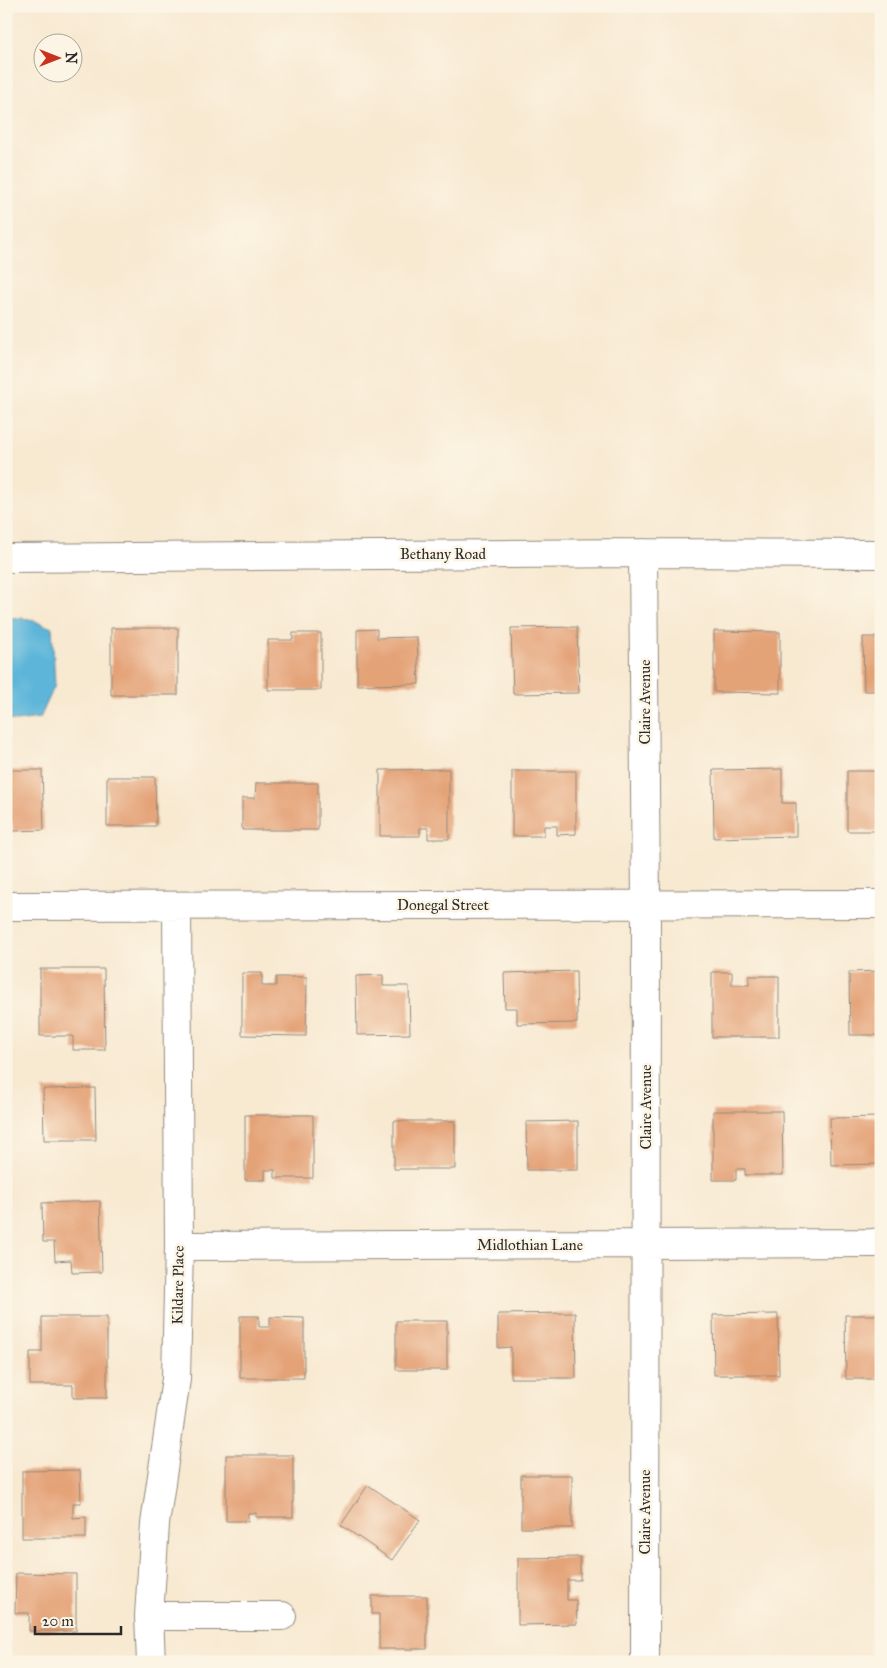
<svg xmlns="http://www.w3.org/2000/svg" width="887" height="1668" viewBox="0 0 887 1668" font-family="'IM FELL Great Primer',serif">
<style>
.water{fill:#5db6da;stroke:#447082}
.building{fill:#e4a277}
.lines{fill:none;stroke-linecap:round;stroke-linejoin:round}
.street-casing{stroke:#928a7e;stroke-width:30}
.street{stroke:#fff;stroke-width:28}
.labels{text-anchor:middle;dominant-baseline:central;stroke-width:5;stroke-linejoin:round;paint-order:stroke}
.street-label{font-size:15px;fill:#2b2b2b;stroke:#fcf5e5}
</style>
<rect width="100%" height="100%" fill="#fcf5e5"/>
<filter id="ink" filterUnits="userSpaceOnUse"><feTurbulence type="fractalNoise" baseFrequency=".02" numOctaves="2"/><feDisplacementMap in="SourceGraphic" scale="10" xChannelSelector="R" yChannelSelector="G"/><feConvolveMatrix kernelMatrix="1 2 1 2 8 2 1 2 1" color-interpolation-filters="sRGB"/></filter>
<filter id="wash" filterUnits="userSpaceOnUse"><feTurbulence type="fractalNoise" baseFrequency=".0096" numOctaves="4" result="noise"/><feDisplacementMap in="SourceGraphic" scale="20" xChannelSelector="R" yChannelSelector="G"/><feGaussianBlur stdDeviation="1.12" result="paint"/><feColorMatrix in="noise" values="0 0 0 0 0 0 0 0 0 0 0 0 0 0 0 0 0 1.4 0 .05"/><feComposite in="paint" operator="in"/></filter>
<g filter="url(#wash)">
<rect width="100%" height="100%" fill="#f8e9d1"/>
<path class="water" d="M 6,617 L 29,619 L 52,628 L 55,685 L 40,718 L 16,721 L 6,719 Z"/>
<g id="blocks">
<path class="building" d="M 577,627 L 579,693 L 513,694 L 511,628 Z
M 111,628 L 178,628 L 178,695 L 111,695 Z
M 377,629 L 377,638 L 417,637 L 419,684 L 357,685 L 357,630 Z
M 714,631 L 780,632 L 780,693 L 714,692 Z
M 293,633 L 321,633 L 321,690 L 268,690 L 268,640 L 293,640 Z
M 863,637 L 881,637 L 881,691 L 864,691 Z
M 449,769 L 449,839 L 428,839 L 428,828 L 420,828 L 420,836 L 380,836 L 380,770 Z
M 782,769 L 782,803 L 796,803 L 796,836 L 714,838 L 713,770 Z
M 6,770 L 42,770 L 44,830 L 13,831 L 12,823 L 6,823 Z
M 512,771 L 576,771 L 576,834 L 557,835 L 557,826 L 544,826 L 544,836 L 512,836 Z
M 847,771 L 881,771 L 881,831 L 847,831 Z
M 107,777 L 155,777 L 156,826 L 107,826 Z
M 256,783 L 318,783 L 318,830 L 242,830 L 242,798 L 255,798 Z
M 40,969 L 104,969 L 105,1050 L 73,1050 L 73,1036 L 40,1036 Z
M 576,971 L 577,1023 L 517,1024 L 517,1008 L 505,1008 L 504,973 Z
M 881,971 L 881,1035 L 850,1035 L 849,972 Z
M 712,972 L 732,972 L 732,985 L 749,985 L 749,976 L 779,976 L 779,1037 L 712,1037 Z
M 242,973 L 262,973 L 262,986 L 276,986 L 276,977 L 307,977 L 306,1036 L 242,1035 Z
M 383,975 L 383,986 L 409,986 L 410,1034 L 357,1035 L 356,976 Z
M 95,1088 L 96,1140 L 44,1140 L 43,1089 Z
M 713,1111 L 782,1111 L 783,1175 L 745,1175 L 745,1169 L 736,1169 L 736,1180 L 713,1180 Z
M 245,1115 L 313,1115 L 313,1178 L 275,1178 L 275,1170 L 265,1170 L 265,1180 L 245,1180 Z
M 881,1117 L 881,1164 L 831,1165 L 830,1118 Z
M 394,1121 L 455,1121 L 455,1169 L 394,1169 Z
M 578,1121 L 578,1170 L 527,1170 L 526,1122 Z
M 100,1201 L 102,1272 L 72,1273 L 71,1260 L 55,1261 L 54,1242 L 43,1242 L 42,1203 Z
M 575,1313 L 576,1378 L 511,1378 L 511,1347 L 498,1348 L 498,1314 Z
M 778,1314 L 779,1375 L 714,1375 L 713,1315 Z
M 845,1315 L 881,1315 L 881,1379 L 846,1379 Z
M 240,1316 L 259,1316 L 259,1327 L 270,1327 L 270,1317 L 304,1318 L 304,1378 L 240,1378 Z
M 42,1317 L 107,1317 L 107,1398 L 73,1398 L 73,1385 L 30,1385 L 30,1352 L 42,1352 Z
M 396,1321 L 447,1321 L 447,1370 L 396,1370 Z
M 226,1455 L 293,1455 L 293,1517 L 256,1517 L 256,1513 L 248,1513 L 248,1521 L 226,1521 Z
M 80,1470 L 81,1503 L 73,1503 L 73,1518 L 86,1517 L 86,1538 L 22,1538 L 22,1471 Z
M 521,1475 L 572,1475 L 572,1528 L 521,1528 Z
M 368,1485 L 420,1520 L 392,1560 L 341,1525 Z
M 580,1557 L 580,1580 L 567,1580 L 567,1600 L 576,1600 L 577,1624 L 518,1625 L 518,1558 Z
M 16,1573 L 76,1574 L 76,1631 L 29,1631 L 29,1613 L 15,1613 Z
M 372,1596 L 427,1596 L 427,1649 L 379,1649 L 379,1614 L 372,1614 Z"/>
</g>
</g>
<g filter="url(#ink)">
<use href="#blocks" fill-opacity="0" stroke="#928a7e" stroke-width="1"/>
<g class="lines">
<g class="street-casing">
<path id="street" d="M 643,553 L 646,904 L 645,1662
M 6,558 L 643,553 L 881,554
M 6,906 L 881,904
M 179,1246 L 873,1243 L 881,1242
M 149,1616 L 282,1616
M 151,1662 L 149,1616 L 155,1524 L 176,1379 L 179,1246 L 177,906"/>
</g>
<use href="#street" class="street"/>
</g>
</g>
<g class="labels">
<g class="street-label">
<text x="443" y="554">Bethany Road</text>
<text transform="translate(645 702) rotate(-90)">Claire Avenue</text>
<text x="443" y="905">Donegal Street</text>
<text transform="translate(646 1107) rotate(-90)">Claire Avenue</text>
<text x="530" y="1245">Midlothian Lane</text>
<text transform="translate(178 1285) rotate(-89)">Kildare Place</text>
<text transform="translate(645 1512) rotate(-90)">Claire Avenue</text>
</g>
</g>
<rect width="887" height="1668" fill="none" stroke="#fcf5e5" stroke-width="25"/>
<g transform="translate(58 58) rotate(90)"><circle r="24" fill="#fcf5e5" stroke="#a8a49b"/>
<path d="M0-4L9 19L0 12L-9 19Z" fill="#c8321e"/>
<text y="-8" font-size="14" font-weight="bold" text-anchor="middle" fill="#2b2b2b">N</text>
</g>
<path d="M35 1626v8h86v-8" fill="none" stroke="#2b2b2b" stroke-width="2.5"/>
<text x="42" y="1626" font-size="15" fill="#2b2b2b" stroke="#fcf5e5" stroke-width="4" paint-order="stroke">20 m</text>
</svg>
